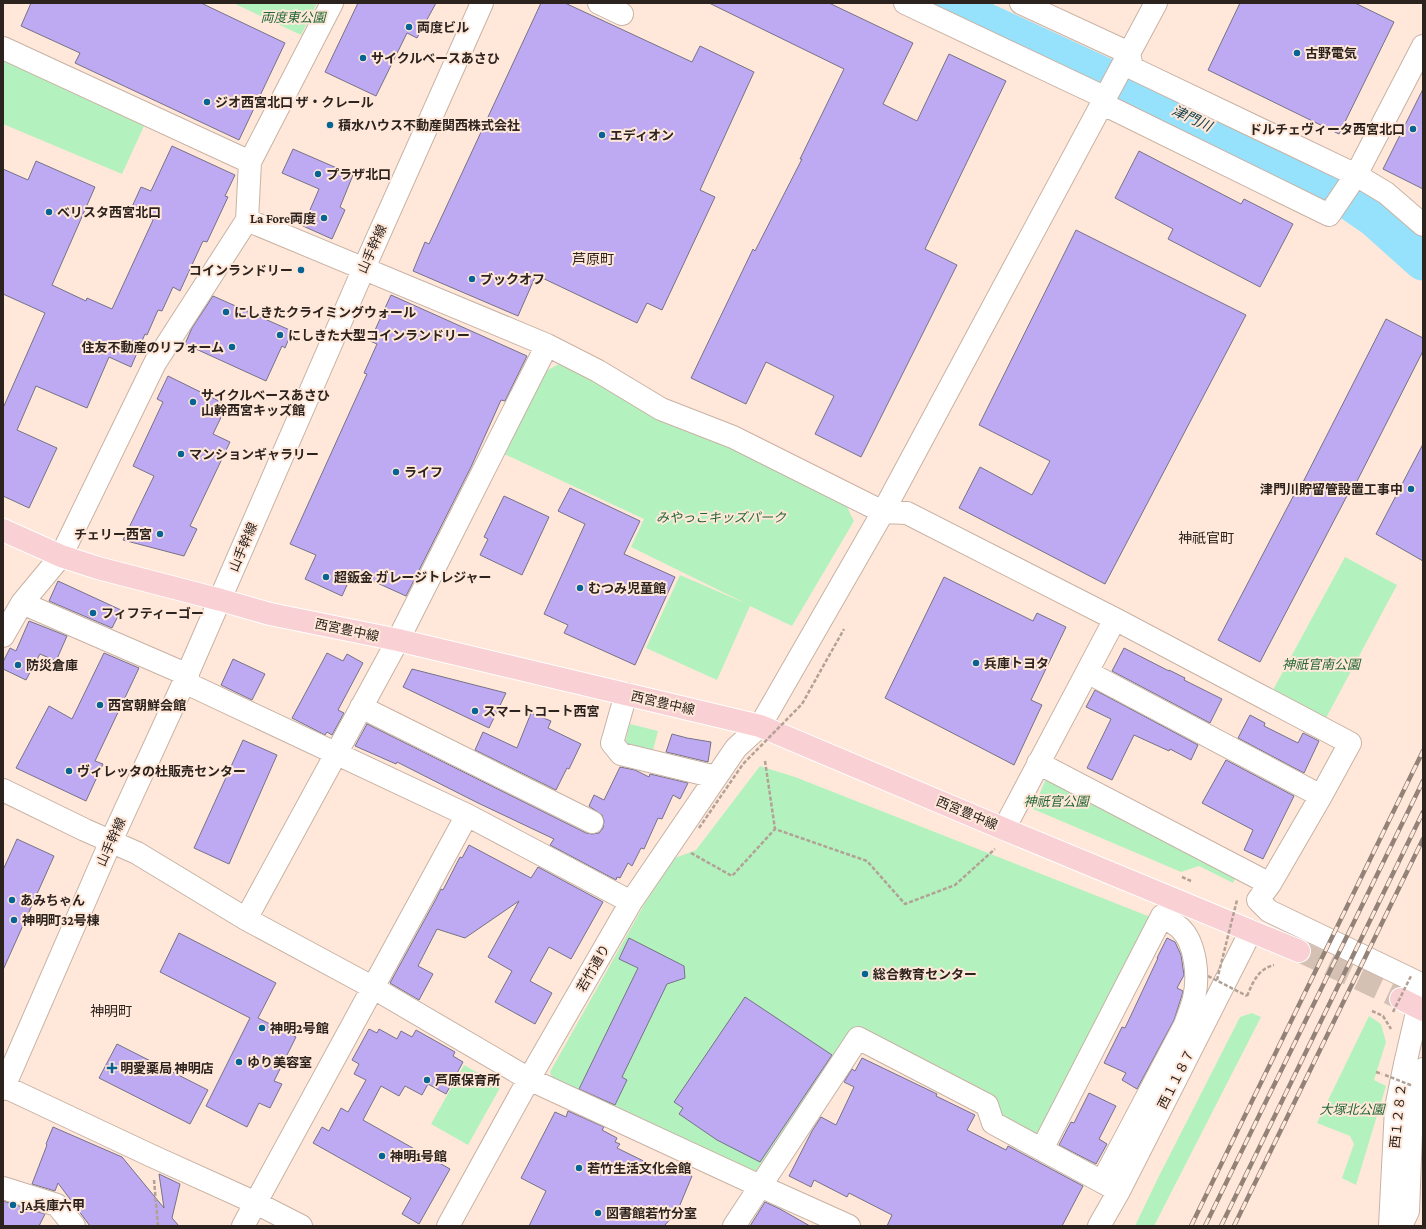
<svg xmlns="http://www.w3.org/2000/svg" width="1426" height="1229" viewBox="0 0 1426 1229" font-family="'Crimson Pro','Noto Sans JP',serif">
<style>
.green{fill:#b3f2be}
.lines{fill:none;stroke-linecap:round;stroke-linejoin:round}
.river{stroke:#96e1fb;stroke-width:39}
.building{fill:#bdaaf2;stroke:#777287}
.major-tunnel{stroke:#d5c1b4;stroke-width:22;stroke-dasharray:22 11;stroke-linecap:butt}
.minor-casing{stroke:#c8b2a4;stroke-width:24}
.major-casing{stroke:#fff;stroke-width:24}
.path{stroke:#b2a195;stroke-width:2.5;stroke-dasharray:4 2;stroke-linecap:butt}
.minor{stroke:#fff;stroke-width:22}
.major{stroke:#f9d0d4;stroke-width:22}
.rail-casing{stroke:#928278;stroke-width:4.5}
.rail{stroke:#ffe8d9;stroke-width:3;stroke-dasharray:9;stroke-linecap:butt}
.path-bridge{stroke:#b2a195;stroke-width:2.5;stroke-dasharray:4 2;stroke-linecap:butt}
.poi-dot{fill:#066494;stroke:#ffe8d9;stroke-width:1.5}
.labels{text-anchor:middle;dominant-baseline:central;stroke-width:4;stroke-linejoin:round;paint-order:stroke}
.park-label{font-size:13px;font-style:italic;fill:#226735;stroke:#ffe8d9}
.poi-label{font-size:13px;font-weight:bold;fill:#2c231e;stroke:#ffe8d9;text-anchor:start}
.street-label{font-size:13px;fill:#2c231e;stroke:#ffe8d9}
.water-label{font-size:14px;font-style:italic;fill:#0e3c49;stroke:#ffe8d9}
.neighbourhood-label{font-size:14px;fill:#2c231e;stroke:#ffe8d9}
</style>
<rect width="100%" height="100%" fill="#ffe8d9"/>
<path class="green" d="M 233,3 L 317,3 L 301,35 Z
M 3,60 L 144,126 L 122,174 L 3,124 Z
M 561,363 L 667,424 L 727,446 L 846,505 L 854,521 L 792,626 L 750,606 L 717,680 L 646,648 L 680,575 L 747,604 L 631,547 L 644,519 L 504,454 L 544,372 Z
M 1345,557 L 1397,585 L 1326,718 L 1273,690 Z
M 630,724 L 658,731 L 653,750 L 625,743 Z
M 760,766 L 795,777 L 1153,918 L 1046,1129 L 1034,1135 L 855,1030 L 756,1171 L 744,1172 L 556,1087 L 550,1072 L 645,903 L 675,858 L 696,850 Z
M 1046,779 L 1238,872 L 1233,883 L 1199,866 L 1181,872 L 1033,809 Z
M 1252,1013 L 1261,1017 L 1154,1226 L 1135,1226 L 1157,1180 L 1240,1017 Z
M 1369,1016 L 1381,1024 L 1386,1042 L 1374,1080 L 1386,1086 L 1356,1185 L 1342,1178 L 1354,1144 L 1350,1136 L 1317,1123 Z
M 464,1065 L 501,1086 L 468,1145 L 431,1124 Z"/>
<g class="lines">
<path class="river" d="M 944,3 L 1307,171 L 1375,218 L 1423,261"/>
</g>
<path class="building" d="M 31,3 L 201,3 L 285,43 L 239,140 L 75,63 L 80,53 L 21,26 Z
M 358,3 L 436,3 L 417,38 L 407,33 L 376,96 L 325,72 Z
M 541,3 L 565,3 L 692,62 L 700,46 L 754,72 L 700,190 L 715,197 L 662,310 L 647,303 L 637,323 L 536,275 L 518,316 L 413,271 L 425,242 L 429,244 Z
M 709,3 L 829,3 L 913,43 L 883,104 L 917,121 L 949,54 L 1006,81 L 925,249 L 957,265 L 861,457 L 815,434 L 834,396 L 766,362 L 746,404 L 691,378 L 753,249 L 755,251 L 802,159 L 800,159 L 844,69 Z
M 1240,3 L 1355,3 L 1394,22 L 1339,134 L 1208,70 Z
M 1423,89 L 1423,189 L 1383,169 Z
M 172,146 L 235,175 L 225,196 L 228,197 L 207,242 L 203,241 L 180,291 L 173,287 L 162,311 L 158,310 L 147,335 L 145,334 L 131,367 L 109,357 L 87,408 L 36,386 L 17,430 L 57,448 L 29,508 L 3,496 L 3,408 L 45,313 L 3,294 L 3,169 L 28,180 L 36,161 L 95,187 L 52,285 L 86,301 L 87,298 L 112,309 L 153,220 L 131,209 L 141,187 L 151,191 Z
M 293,149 L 353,175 L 340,207 L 345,210 L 332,239 L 303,226 L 319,189 L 282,173 Z
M 1139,151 L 1241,204 L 1244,199 L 1293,224 L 1260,287 L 1168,239 L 1173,229 L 1115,198 Z
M 1076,230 L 1246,315 L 1105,584 L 959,508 L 980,467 L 1032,495 L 1050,461 L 979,425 Z
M 391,295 L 527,356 L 505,401 L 501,400 L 471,467 L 406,596 L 353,572 L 342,596 L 305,579 L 316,555 L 290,544 L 367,374 L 364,373 L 377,344 L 370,341 Z
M 213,296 L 292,331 L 285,348 L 282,346 L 266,381 L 185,344 L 192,328 Z
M 1386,319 L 1423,338 L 1423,351 L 1351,493 L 1349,492 L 1260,662 L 1218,640 L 1297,489 L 1299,490 Z
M 168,376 L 227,405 L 213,434 L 230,442 L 190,526 L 197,529 L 184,556 L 123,540 L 154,476 L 133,466 L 163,402 L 157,399 Z
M 1423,444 L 1423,561 L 1376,534 Z
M 570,488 L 640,521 L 624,554 L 675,577 L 635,665 L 564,633 L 568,625 L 544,614 L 585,524 L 558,511 Z
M 504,496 L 549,517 L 522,575 L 480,555 L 488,539 L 484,537 Z
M 944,577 L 1033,621 L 1037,613 L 1066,627 L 1031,700 L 1042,705 L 1014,765 L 885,698 Z
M 58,581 L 121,610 L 112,628 L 49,601 Z
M 29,621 L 67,636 L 56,661 L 40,654 L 26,680 L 3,669 L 3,662 L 10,648 L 16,651 Z
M 1124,648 L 1169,671 L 1169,670 L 1185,678 L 1184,680 L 1222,699 L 1210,723 L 1112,671 Z
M 104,653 L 139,668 L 95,761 L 103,764 L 86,801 L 16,768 L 49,706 L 72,719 Z
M 327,653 L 343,661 L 347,654 L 363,663 L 338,710 L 344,713 L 332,735 L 327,732 L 325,735 L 292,718 Z
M 233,659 L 265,674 L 252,700 L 221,685 Z
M 412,669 L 506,693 L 489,728 L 403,687 Z
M 1095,690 L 1198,745 L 1191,760 L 1170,749 L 1169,751 L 1134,735 L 1112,780 L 1087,768 L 1111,719 L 1086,707 Z
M 531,713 L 551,721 L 548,728 L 581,744 L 569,769 L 567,768 L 556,790 L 475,750 L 483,732 L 517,748 Z
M 1250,715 L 1265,723 L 1264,726 L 1298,743 L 1303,733 L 1319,741 L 1304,773 L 1238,738 Z
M 367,724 L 586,833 L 592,834 L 599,833 L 603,828 L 604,821 L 602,815 L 589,806 L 594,795 L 604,800 L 620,767 L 635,770 L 649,777 L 650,774 L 688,783 L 680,799 L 673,795 L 662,819 L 658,818 L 644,849 L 641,848 L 632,866 L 628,863 L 620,878 L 617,877 L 616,880 L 550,845 L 554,839 L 478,803 L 397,762 L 396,764 L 355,746 Z
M 672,734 L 687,738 L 711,742 L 708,762 L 666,752 Z
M 243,740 L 277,755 L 229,864 L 194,848 Z
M 1226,760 L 1294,796 L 1263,859 L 1244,850 L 1253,830 L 1202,803 Z
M 17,839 L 54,856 L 3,970 L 3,870 Z
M 469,845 L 531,878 L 538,867 L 603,902 L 571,959 L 549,947 L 530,981 L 552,993 L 535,1024 L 495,1002 L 512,971 L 488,957 L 519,901 L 465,938 L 437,929 L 418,966 L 433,974 L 419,1000 L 390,983 L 436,899 L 441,889 L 443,890 L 460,857 L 462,858 Z
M 179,933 L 276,983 L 258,1018 L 296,1037 L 274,1081 L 282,1084 L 270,1108 L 259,1103 L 247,1127 L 206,1106 L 250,1018 L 160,972 Z
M 629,938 L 684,966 L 685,978 L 667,984 L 622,1077 L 627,1080 L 615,1105 L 579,1089 L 638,968 L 619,959 Z
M 1167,938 L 1175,942 L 1181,955 L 1184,975 L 1177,988 L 1183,991 L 1182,995 L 1174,1020 L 1137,1089 L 1122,1080 L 1126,1073 L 1104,1063 L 1122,1027 L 1125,1028 L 1158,958 L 1157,958 Z
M 745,997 L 832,1055 L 760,1162 L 717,1140 L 679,1114 L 683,1108 L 674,1102 Z
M 369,1029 L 377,1033 L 379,1029 L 397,1039 L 401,1031 L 412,1037 L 416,1030 L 455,1052 L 453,1056 L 463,1062 L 446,1094 L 428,1084 L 422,1095 L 405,1086 L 399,1096 L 381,1086 L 363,1120 L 450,1169 L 419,1224 L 402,1214 L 411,1198 L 313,1143 L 322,1127 L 329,1131 L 341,1108 L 348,1112 L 366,1080 L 354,1074 L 359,1064 L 352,1060 Z
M 117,1044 L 208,1090 L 190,1124 L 99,1078 Z
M 862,1058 L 937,1094 L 936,1096 L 975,1115 L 967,1130 L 1006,1150 L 1008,1146 L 1083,1186 L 1062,1226 L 887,1226 L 892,1215 L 849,1193 L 847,1197 L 814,1180 L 811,1187 L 789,1176 L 812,1131 L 821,1117 L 836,1125 L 854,1087 L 844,1082 L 852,1069 L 855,1071 Z
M 1089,1093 L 1116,1106 L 1099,1139 L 1107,1144 L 1096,1164 L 1059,1145 L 1071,1122 L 1074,1123 Z
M 568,1111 L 604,1127 L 602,1130 L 617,1138 L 615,1142 L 620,1144 L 617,1148 L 664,1171 L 666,1165 L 692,1176 L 677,1212 L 664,1226 L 529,1226 L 546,1191 L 521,1178 L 555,1112 L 566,1117 Z
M 53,1127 L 122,1157 L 164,1208 L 159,1174 L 180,1184 L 172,1218 L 179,1226 L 90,1226 L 58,1183 L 55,1191 L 32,1184 L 47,1145 L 46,1144 Z
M 3,1201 L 45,1214 L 39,1226 L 3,1226 Z
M 765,1202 L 780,1209 L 810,1226 L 750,1226 Z"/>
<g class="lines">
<path class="major-tunnel" d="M 1299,951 L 1401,999"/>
<g class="minor-casing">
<path id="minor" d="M 599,3 L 622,14
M 905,3 L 1106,98
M 1021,3 L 1129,53 L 1132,68 L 1356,175 L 1386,193 L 1423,225
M 3,48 L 250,162
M 1103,104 L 1329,215 L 1356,175 L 1423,46
M 247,220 L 547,345 L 598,371 L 661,409 L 733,437 L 883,512 L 907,513 L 1115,619 L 1350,743 L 1321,796 L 1270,884 L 1258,900 L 1269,911 L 1423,985
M 22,603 L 188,675
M 3,636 L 22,603 L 61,556 L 155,363 L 247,220 L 250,162 L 332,3
M 1087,672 L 1321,796
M 184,682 L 467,815 L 631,902
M 626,694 L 612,743 L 621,754 L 716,777
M 361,707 L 592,822
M 1038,763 L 1270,884
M 3,790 L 85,830 L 137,853 L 246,919 L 372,987 L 529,1079 L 760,1186 L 849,1226
M 1004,829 L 1115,619
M 246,919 L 398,640 L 547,345
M 3,1086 L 152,1156 L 256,1203 L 301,1226
M 3,1089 L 111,841 L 184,682 L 364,268 L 482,3
M 1042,1149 L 1162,916 C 1167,920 1175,923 1180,928 C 1196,943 1199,977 1194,998 C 1192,1007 1188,1016 1185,1025 L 1102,1182
M 3,1188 L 57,1205 L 74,1226
M 243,1226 L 467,815
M 448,1226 L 529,1079 L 631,902 L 736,748 L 760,726 L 883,512 L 1156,3
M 734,1226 L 858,1038 L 987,1105 L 993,1123 L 1119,1191
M 1099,1226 L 1119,1191 L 1251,931
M 1390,1226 L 1396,1108 L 1405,1064 L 1418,1008
M 1401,1226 L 1408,1211 L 1412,1107 L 1416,1087 L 1423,1069"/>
</g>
<g class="major-casing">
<path id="major" d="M 3,530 L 61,556 L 98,568 L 221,600 L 270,614 L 398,640 L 760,726 L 1004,829 L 1299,951
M 1401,999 L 1423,1010"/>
</g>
<path class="path" d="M 765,761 L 775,829
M 691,853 L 732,876 L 775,829 L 867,861 L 905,904 L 955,885 L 995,849
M 1182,877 L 1191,881
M 1247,996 C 1253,982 1258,969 1274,965
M 1372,1011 L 1383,1016 L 1391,1029
M 1376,1072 L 1382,1074
M 154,1180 L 158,1226"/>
<use href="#minor" class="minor"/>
<use href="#major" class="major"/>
<g class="rail-casing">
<path id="rail" d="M 1191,1226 L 1423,751
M 1205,1226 L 1423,781
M 1221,1226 L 1423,812
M 1234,1226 L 1423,839"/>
</g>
<use href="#rail" class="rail"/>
<path class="path-bridge" d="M 699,828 L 743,764 L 802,704 L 844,629
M 1208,976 L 1247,996
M 1217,980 L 1237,900
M 1393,1012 L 1411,976
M 1385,1075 L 1413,1086"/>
</g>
<g class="poi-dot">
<circle cx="409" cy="27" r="4"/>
<circle cx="1297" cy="53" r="4"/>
<circle cx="363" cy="58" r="4"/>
<circle cx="207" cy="102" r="4"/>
<circle cx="330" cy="125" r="4"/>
<circle cx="1413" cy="129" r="4"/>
<circle cx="602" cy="135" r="4"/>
<circle cx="318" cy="174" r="4"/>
<circle cx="49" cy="212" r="4"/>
<circle cx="324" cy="218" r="4"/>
<circle cx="301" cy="270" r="4"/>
<circle cx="472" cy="279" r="4"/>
<circle cx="226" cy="312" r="4"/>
<circle cx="280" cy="335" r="4"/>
<circle cx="232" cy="347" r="4"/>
<circle cx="193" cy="402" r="4"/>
<circle cx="181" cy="454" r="4"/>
<circle cx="396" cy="472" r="4"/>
<circle cx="1411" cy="489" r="4"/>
<circle cx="160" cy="534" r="4"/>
<circle cx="326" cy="577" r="4"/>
<circle cx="580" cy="588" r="4"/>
<circle cx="93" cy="613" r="4"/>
<circle cx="976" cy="663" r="4"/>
<circle cx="18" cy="665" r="4"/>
<circle cx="100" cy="705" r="4"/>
<circle cx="475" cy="711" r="4"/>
<circle cx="69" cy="771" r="4"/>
<circle cx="12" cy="900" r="4"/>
<circle cx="14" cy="920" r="4"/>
<circle cx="865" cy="974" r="4"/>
<circle cx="262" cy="1028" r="4"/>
<circle cx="239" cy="1062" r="4"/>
<path d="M110 1062h4v4h4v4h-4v4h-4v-4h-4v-4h4z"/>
<circle cx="427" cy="1080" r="4"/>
<circle cx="382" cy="1156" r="4"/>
<circle cx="579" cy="1168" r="4"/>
<circle cx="13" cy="1205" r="4"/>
<circle cx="598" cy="1213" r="4"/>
</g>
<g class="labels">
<g class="park-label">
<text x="293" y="17">両度東公園</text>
<text x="721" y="517">みやっこキッズパーク</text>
<text x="1321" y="664">神祇官南公園</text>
<text x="1056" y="801">神祇官公園</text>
<text x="1352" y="1109">大塚北公園</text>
</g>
<g class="poi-label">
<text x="417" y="27">両度ビル</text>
<text x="1305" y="53">古野電気</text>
<text x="371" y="58">サイクルベースあさひ</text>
<text x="215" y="102">ジオ西宮北口 ザ・クレール</text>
<text x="338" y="125">積水ハウス不動産関西株式会社</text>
<text x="1405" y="129" text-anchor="end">ドルチェヴィータ西宮北口</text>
<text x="610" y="135">エディオン</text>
<text x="326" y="174">プラザ北口</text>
<text x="57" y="212">ベリスタ西宮北口</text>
<text x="316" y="218" text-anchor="end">La Fore両度</text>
<text x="293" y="270" text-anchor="end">コインランドリー</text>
<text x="480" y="279">ブックオフ</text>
<text x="234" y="312">にしきたクライミングウォール</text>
<text x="288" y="335">にしきた大型コインランドリー</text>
<text x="224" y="347" text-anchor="end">住友不動産のリフォーム</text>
<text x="201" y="395">サイクルベースあさひ<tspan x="201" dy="15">山幹西宮キッズ館</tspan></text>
<text x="189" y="454">マンションギャラリー</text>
<text x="404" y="472">ライフ</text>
<text x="1403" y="489" text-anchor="end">津門川貯留管設置工事中</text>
<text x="152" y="534" text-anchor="end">チェリー西宮</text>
<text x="334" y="577">超鈑金 ガレージトレジャー</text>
<text x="588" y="588">むつみ児童館</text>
<text x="101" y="613">フィフティーゴー</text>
<text x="984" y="663">兵庫トヨタ</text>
<text x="26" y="665">防災倉庫</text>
<text x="108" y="705">西宮朝鮮会館</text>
<text x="483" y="711">スマートコート西宮</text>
<text x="77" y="771">ヴィレッタの杜販売センター</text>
<text x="20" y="900">あみちゃん</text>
<text x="22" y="920">神明町32号棟</text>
<text x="873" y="974">総合教育センター</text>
<text x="270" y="1028">神明2号館</text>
<text x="247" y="1062">ゆり美容室</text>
<text x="120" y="1068">明愛薬局 神明店</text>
<text x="435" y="1080">芦原保育所</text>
<text x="390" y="1156">神明1号館</text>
<text x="587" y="1168">若竹生活文化会館</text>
<text x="21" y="1205">JA兵庫六甲</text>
<text x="606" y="1213">図書館若竹分室</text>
</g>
<g class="street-label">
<text transform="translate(372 249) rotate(-66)">山手幹線</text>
<text transform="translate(243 547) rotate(-67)">山手幹線</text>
<text transform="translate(347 630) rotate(12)">西宮豊中線</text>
<text transform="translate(663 703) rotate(13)">西宮豊中線</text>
<text transform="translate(967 813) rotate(23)">西宮豊中線</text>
<text transform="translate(111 842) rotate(-66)">山手幹線</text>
<text transform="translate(593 968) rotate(-60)">若竹通り</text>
<text transform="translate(1176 1079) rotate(-63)">西１１８７</text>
<text transform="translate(1398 1116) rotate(-84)">西１２８２</text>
</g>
<g class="water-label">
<text transform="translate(1192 118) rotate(25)">津門川</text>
</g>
<g class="neighbourhood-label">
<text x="593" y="259">芦原町</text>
<text x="1206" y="538">神祇官町</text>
<text x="111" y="1011">神明町</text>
</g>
</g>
<rect width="1426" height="1229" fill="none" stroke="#2c231e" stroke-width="8"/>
</svg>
